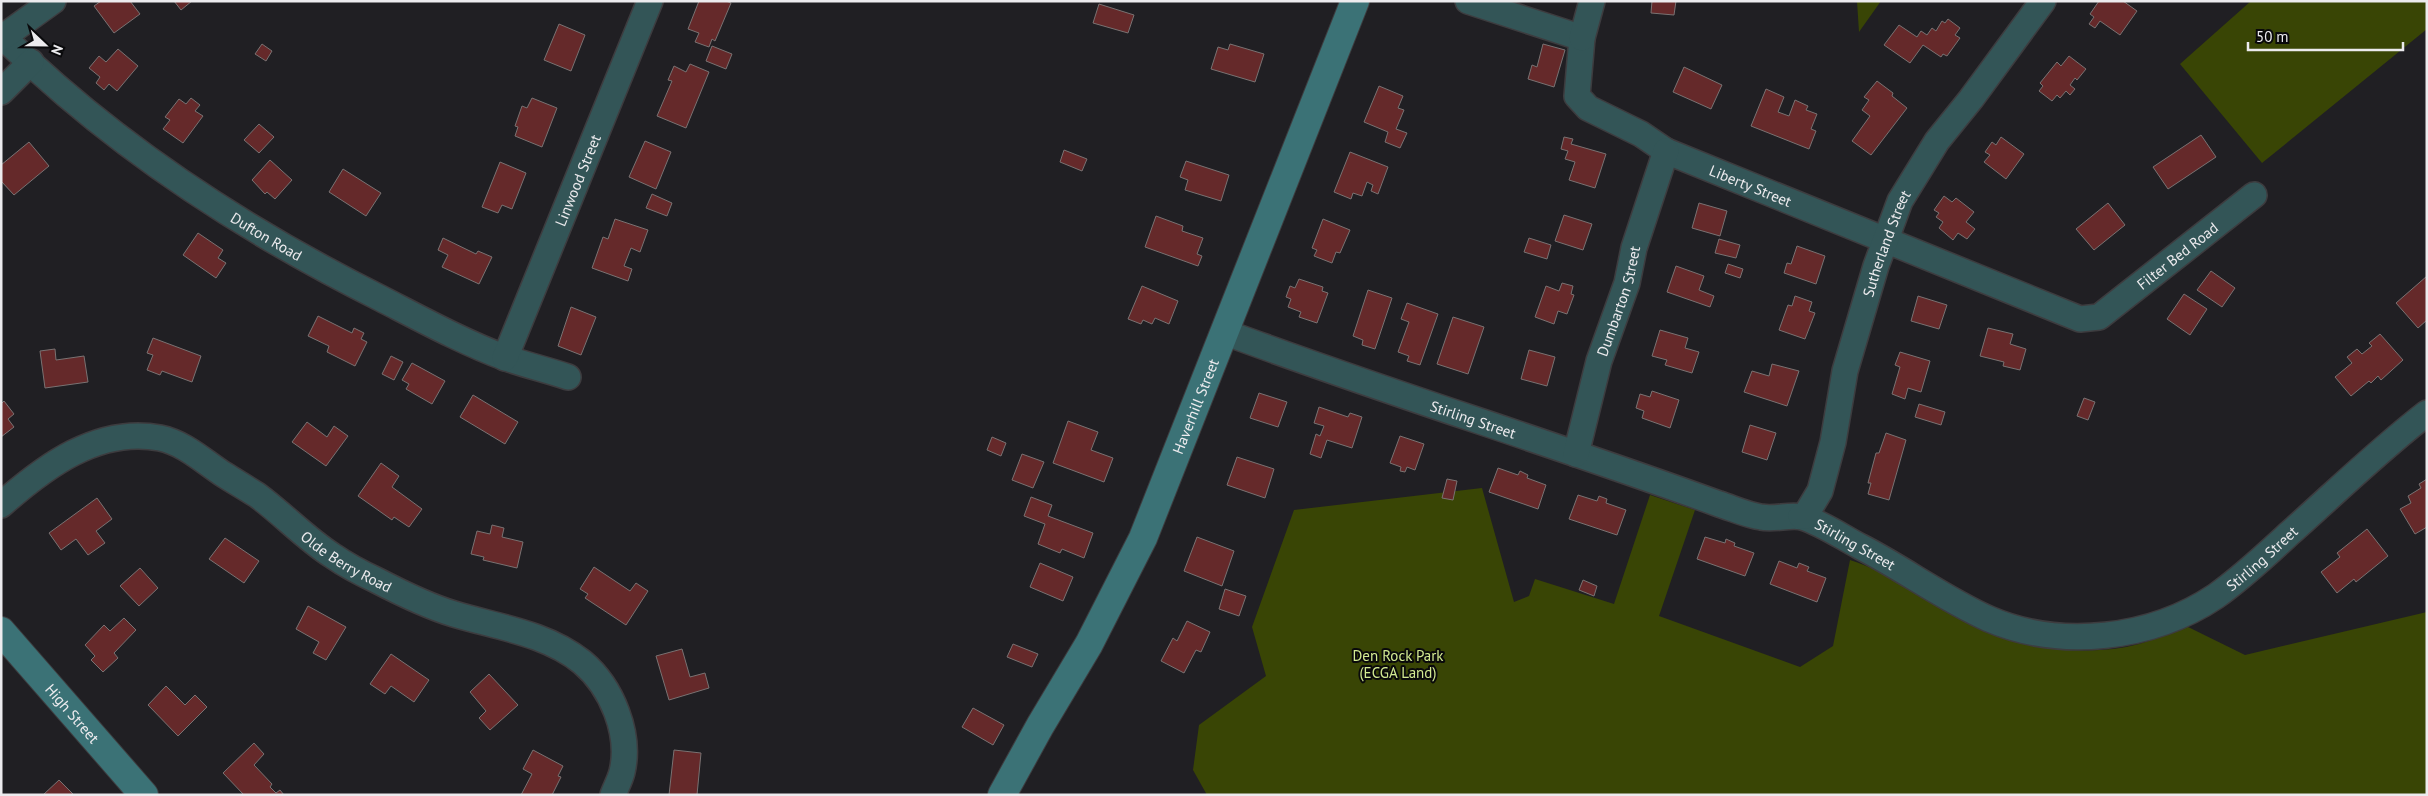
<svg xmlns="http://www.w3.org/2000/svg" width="2428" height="796" viewBox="0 0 2428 796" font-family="'PT Sans',sans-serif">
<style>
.green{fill:#394505}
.building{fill:#65292a;stroke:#797272}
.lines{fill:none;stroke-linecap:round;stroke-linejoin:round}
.minor-casing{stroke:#3d3c3f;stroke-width:28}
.secondary-casing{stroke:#3d3c3f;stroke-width:30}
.minor{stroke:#335557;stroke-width:25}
.secondary{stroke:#3b7276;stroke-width:28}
.labels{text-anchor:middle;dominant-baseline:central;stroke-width:4;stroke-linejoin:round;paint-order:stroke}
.street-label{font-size:15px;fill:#ecebee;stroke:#09090b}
.park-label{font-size:15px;fill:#d3ea91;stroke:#09090b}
</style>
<rect width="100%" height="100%" fill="#201f23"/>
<path class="green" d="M 1857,1 L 1881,1 L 1859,32 Z
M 2251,1 L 2427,1 L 2427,29 L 2262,163 L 2180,64 Z
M 1482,488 L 1514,602 L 1529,596 L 1535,579 L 1614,604 L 1650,495 L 1695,510 L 1659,616 L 1800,667 L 1833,646 L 1850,560 C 1890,573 1916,593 1951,614 C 2004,645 2078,660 2139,644 C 2154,640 2170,632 2184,625 L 2245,655 L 2427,612 L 2427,795 L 1207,795 L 1193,770 L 1199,725 L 1266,676 L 1252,627 L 1294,510 Z"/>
<path class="building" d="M 101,1 L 130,1 L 140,14 L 114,33 L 94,6 Z
M 174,1 L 192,1 L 181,10 Z
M 699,1 L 726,1 L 731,3 L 715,41 L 712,39 L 709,47 L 695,42 L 699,33 L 688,29 Z
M 1652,1 L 1676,1 L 1674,15 L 1651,13 Z
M 2099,1 L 2123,1 L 2137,11 L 2120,35 L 2100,21 L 2095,28 L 2089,24 L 2094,17 L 2090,14 Z
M 1099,4 L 1134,15 L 1128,33 L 1093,23 Z
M 1948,19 L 1960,28 L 1955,35 L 1960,38 L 1947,56 L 1943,54 L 1941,57 L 1923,45 L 1910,63 L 1884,45 L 1899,25 L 1917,37 L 1921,31 L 1927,35 L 1932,28 L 1936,31 L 1942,21 L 1945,23 Z
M 559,24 L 585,35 L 571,71 L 544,60 Z
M 262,44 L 272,51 L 266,61 L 255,54 Z
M 1230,44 L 1264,54 L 1255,82 L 1211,69 L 1218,47 L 1228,50 Z
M 1543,44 L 1565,50 L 1554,87 L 1528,79 L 1532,65 L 1537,67 Z
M 712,46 L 732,54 L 726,69 L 706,61 Z
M 118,49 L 138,66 L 117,91 L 109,84 L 104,90 L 96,83 L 100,77 L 89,68 L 99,56 L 106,62 Z
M 2069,56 L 2086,69 L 2077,80 L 2075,78 L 2070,85 L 2075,89 L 2070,95 L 2066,91 L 2060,98 L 2057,95 L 2052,101 L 2039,91 L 2043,86 L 2040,83 L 2057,62 L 2061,66 Z
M 690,64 L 709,72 L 686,128 L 657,116 L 672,81 L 668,80 L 674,66 L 686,72 Z
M 1684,67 L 1722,85 L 1711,109 L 1673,92 Z
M 1877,81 L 1893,93 L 1892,96 L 1907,108 L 1871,155 L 1852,141 L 1870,116 L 1862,110 L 1869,100 L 1864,97 Z
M 1379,86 L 1403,96 L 1398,108 L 1404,110 L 1396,129 L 1407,133 L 1400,148 L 1385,142 L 1388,132 L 1364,122 Z
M 1766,89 L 1784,97 L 1778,112 L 1789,116 L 1795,100 L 1808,106 L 1806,110 L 1817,114 L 1811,129 L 1816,131 L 1809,149 L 1751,126 Z
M 191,98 L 200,105 L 195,111 L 203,116 L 183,143 L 163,129 L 170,120 L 165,117 L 179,99 L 186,104 Z
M 532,98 L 557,108 L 542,147 L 515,136 L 518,127 L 515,126 L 522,106 L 527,108 Z
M 259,124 L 274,137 L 259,153 L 244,140 Z
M 2201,135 L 2216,157 L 2168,189 L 2153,167 Z
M 1564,137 L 1573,139 L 1571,144 L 1606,154 L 1595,188 L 1569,180 L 1575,162 L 1565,159 L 1568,151 L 1561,149 Z
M 2001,137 L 2024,154 L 2006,179 L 1984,162 L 1990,155 L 1985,152 L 1992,142 L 1996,145 Z
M 645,141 L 671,152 L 656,189 L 629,177 Z
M 29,142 L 49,166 L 14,195 L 1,181 L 1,165 Z
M 1064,150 L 1087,159 L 1082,171 L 1060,162 Z
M 1350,152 L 1388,167 L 1378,194 L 1371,191 L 1373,185 L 1367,182 L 1362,196 L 1353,193 L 1351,199 L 1334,192 Z
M 270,160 L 292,180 L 275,199 L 267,192 L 265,194 L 252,180 Z
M 1186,161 L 1229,175 L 1221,201 L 1185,190 L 1188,180 L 1180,177 Z
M 500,162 L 526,173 L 512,209 L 502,205 L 498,213 L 482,207 Z
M 343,169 L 381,193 L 366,216 L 329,192 Z
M 652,194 L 672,203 L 667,216 L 646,208 Z
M 1944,196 L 1952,202 L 1956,198 L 1974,212 L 1966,222 L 1975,229 L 1967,239 L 1958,233 L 1953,240 L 1939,228 L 1943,222 L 1936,217 L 1939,213 L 1934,210 Z
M 1699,203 L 1727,211 L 1720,236 L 1692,228 Z
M 2108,203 L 2125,225 L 2094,250 L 2076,229 Z
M 1564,215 L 1592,224 L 1583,250 L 1555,241 Z
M 1156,216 L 1183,226 L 1182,231 L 1203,238 L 1197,254 L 1202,256 L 1198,266 L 1145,247 Z
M 615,219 L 648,230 L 640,252 L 631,248 L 624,266 L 632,269 L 628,281 L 592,268 L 603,237 L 608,239 Z
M 1323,219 L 1350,230 L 1340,253 L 1336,252 L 1332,263 L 1314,256 L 1317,250 L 1312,248 Z
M 198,233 L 223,250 L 218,258 L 226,263 L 216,278 L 183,255 Z
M 443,238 L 476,254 L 478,251 L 492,257 L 479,284 L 442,267 L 448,255 L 438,250 Z
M 1529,238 L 1551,245 L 1547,259 L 1524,252 Z
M 1719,239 L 1740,245 L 1736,258 L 1715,253 Z
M 1797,246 L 1825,256 L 1816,284 L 1784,273 L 1787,263 L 1791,264 Z
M 1728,264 L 1743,269 L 1740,278 L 1725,273 Z
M 1676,266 L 1704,276 L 1699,290 L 1714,296 L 1710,307 L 1667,292 Z
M 2211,271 L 2235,288 L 2222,307 L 2197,290 Z
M 2427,276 L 2427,320 L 2418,328 L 2396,303 Z
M 1299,279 L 1323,287 L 1322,291 L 1328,293 L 1317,323 L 1299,317 L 1301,312 L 1288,307 L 1291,299 L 1286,297 L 1290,286 L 1295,288 Z
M 1562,283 L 1573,286 L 1571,294 L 1574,295 L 1567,314 L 1558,311 L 1554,324 L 1535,317 L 1546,286 L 1559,291 Z
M 1142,286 L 1178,301 L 1169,324 L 1155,318 L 1152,324 L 1143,320 L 1141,324 L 1128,319 Z
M 1368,290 L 1392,298 L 1375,349 L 1362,345 L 1363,340 L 1353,336 Z
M 2184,294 L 2207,309 L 2190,335 L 2167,319 Z
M 1795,296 L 1812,302 L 1809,311 L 1815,313 L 1805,339 L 1779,330 L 1788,305 L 1792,306 Z
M 1918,296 L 1947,305 L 1939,329 L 1911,321 Z
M 1407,303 L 1438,314 L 1420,365 L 1407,361 L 1409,356 L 1398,352 L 1409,322 L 1401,319 Z
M 571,307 L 596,317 L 581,355 L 558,346 Z
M 318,316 L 352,333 L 354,328 L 364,333 L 361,339 L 367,342 L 355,366 L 327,352 L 329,346 L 308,336 Z
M 1453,317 L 1484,327 L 1468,374 L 1437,364 Z
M 1988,328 L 2013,334 L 2010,344 L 2026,349 L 2020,370 L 2003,366 L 2004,362 L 1980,356 Z
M 1660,330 L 1688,338 L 1685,348 L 1699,352 L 1692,373 L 1665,365 L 1667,360 L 1652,356 Z
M 2380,334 L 2403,360 L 2381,380 L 2378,376 L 2371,383 L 2369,381 L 2351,396 L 2335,377 L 2352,363 L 2347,357 L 2357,349 L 2362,354 L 2372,346 L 2369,343 Z
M 153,338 L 201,356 L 192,382 L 162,371 L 160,375 L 147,370 L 153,355 L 147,353 Z
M 55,349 L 56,360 L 84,356 L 88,382 L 45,388 L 40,351 Z
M 1529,350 L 1555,357 L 1547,386 L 1521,379 Z
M 1900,352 L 1930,361 L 1921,392 L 1908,388 L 1905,399 L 1892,394 L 1900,367 L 1895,365 Z
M 391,356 L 403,362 L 394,380 L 382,374 Z
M 412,363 L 445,381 L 432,404 L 406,389 L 409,384 L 402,380 Z
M 1772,364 L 1799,371 L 1787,406 L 1744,392 L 1752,371 L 1769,376 Z
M 1652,391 L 1679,400 L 1670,428 L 1642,418 L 1644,411 L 1636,408 L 1640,394 L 1650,397 Z
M 1259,393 L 1287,402 L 1278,427 L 1250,418 Z
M 473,395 L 518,422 L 505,444 L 460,417 Z
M 2084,398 L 2095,402 L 2088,420 L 2077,416 Z
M 4,401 L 14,414 L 8,419 L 14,427 L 1,437 L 1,404 Z
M 1919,404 L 1945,412 L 1941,425 L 1915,417 Z
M 1319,407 L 1348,417 L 1350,413 L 1362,417 L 1352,448 L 1327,440 L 1321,458 L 1310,454 L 1316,434 L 1320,436 L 1324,426 L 1314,423 Z
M 1068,421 L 1098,432 L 1091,450 L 1113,458 L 1104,482 L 1053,463 Z
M 307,422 L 327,437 L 334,426 L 348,436 L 326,466 L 292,442 Z
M 1750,425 L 1776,433 L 1767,460 L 1742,452 Z
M 1886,433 L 1906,440 L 1889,500 L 1868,494 L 1871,483 L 1868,483 L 1876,453 L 1879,453 Z
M 1400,436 L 1424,444 L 1415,470 L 1407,467 L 1405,472 L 1400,471 L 1401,467 L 1390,463 Z
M 992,437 L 1006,443 L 1001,456 L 987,450 Z
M 1022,454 L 1044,462 L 1033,488 L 1012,480 Z
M 1237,457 L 1274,469 L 1265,498 L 1227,485 Z
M 381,463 L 399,476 L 392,487 L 422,509 L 409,527 L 394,517 L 392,520 L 358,496 Z
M 1498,468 L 1518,475 L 1520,471 L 1528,475 L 1527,478 L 1546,485 L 1538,509 L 1489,492 Z
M 1447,479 L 1457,481 L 1453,500 L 1442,498 Z
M 2427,479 L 2427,527 L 2415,534 L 2400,509 L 2411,503 L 2408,496 L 2421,488 L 2419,484 Z
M 1578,495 L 1597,501 L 1599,496 L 1607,499 L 1606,503 L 1626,510 L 1617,535 L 1569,519 Z
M 1031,497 L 1052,505 L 1048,516 L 1093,533 L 1084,558 L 1062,549 L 1060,553 L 1038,544 L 1045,524 L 1024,516 Z
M 97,498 L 112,519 L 96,531 L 105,543 L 88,555 L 76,539 L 61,550 L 49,533 Z
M 492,525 L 504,528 L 502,537 L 523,542 L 517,568 L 483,560 L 484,557 L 471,554 L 477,531 L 490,534 Z
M 2367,529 L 2388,556 L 2356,582 L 2354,579 L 2337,593 L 2321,572 L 2340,557 L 2337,553 Z
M 1197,537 L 1234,551 L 1222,586 L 1184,571 Z
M 1705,537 L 1725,543 L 1726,539 L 1735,543 L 1734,546 L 1754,553 L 1745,576 L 1697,559 Z
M 225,538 L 259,561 L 244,583 L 209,559 Z
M 1779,561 L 1797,568 L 1799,563 L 1809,567 L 1807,571 L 1826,578 L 1817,602 L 1770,584 Z
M 1040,563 L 1073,577 L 1063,601 L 1030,587 Z
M 594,567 L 630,591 L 636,583 L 648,591 L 626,625 L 585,598 L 588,594 L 580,589 Z
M 140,568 L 158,588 L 139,606 L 120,586 Z
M 1583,580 L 1597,586 L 1594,596 L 1579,590 Z
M 1225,589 L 1246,596 L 1239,616 L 1219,609 Z
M 308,606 L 346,627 L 326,660 L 313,653 L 319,642 L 296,629 Z
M 124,618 L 136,630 L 114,653 L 118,658 L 103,672 L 91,660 L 95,656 L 85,645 L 104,625 L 110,631 Z
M 1187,621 L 1210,632 L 1201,652 L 1196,650 L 1184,673 L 1161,661 L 1173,638 L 1177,641 Z
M 1013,644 L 1038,654 L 1032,667 L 1007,657 Z
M 682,649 L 690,677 L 705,673 L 709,688 L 669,700 L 656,656 Z
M 391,654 L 429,680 L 414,702 L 391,686 L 385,694 L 370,684 Z
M 489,674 L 518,705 L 490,730 L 479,718 L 486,711 L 470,692 Z
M 166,686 L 185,705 L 195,695 L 207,707 L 178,736 L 148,705 Z
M 973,708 L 1004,725 L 993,745 L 962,727 Z
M 254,743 L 264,754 L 254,765 L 272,784 L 270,787 L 276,793 L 280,790 L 284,795 L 244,795 L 223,773 Z
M 533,750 L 563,766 L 558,776 L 561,777 L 552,795 L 521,795 L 532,774 L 523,769 Z
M 674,750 L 701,753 L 697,795 L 669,795 Z
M 59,780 L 74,795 L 43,795 Z"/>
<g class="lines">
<g class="minor-casing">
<g id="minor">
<path id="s1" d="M 1468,1 L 1582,38 L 1577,96 L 1588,108 L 1641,134 L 1666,151 L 2080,319 L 2099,317 L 2254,195"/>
<path id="s2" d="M 1,35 C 111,144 242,229 380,298 C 421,319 463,342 506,358 C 526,365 547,370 568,377"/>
<path d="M 3,37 L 53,1"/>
<path d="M 1582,38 L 1592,1"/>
<path d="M 1,92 L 31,62"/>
<path id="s3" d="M 1224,332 C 1388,393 1555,444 1719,504 C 1732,508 1747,515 1761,517 C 1774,520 1790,514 1802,517 C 1822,523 1842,537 1861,547 C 1904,569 1944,599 1989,619 C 2061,650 2152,639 2216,596 C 2243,577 2267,554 2291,532 C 2336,492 2379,450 2427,413"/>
<path id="s4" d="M 505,358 L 650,1"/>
<path id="s5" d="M 1576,454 L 1599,361 L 1627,283 L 1634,248 L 1666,151"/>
<path id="s6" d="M 1,505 C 44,467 98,426 160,438 C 184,443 202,460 223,474 C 234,481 246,488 257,495 C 283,514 306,539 333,556 C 346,565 361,573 376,580 C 401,593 427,606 454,614 C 497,627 546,633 582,662 C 612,687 631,734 622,772 C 620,780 616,787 613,795"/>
<path id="s7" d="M 1801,516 L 1805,516 L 1820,491 L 1833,442 L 1845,371 L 1876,266 L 1900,201 L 1937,141 L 1971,99 L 2043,1"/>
</g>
</g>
<g class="secondary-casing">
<g id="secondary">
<path id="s8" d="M 1,631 L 144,795"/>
<path id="s9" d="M 1002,795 L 1040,726 L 1089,644 L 1143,538 L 1355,1"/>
</g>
</g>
<use href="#minor" class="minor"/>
<use href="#secondary" class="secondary"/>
</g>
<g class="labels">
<g class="street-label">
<text stroke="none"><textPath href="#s4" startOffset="192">Linwood Street</textPath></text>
<text stroke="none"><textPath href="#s1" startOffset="375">Liberty Street</textPath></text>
<text stroke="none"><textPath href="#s2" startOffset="334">Dufton Road</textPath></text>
<text stroke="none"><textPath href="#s7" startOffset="290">Sutherland Street</textPath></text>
<text stroke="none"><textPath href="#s1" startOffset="849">Filter Bed Road</textPath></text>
<text stroke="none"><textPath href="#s5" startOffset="159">Dumbarton Street</textPath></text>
<text stroke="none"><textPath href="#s9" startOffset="435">Haverhill Street</textPath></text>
<text stroke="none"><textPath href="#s3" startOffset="264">Stirling Street</textPath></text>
<text stroke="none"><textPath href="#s3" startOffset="669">Stirling Street</textPath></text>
<text stroke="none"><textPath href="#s3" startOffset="1119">Stirling Street</textPath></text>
<text stroke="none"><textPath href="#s6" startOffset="404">Olde Berry Road</textPath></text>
<text stroke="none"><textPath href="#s8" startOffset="109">High Street</textPath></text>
</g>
<g class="park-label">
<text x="1398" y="655">Den Rock Park<tspan x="1398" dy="17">(ECGA Land)</tspan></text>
</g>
</g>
<rect width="2428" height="796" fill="none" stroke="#ecebee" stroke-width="5"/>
<g transform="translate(45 45) rotate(112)" stroke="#09090b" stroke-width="4" paint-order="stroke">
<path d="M0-4L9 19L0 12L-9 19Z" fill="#ecebee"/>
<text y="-8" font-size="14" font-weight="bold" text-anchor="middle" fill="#ecebee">N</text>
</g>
<path d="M2248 42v8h155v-8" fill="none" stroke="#ecebee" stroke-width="2.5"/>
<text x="2256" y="42" font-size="15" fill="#ecebee" stroke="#09090b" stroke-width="4" paint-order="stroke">50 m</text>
</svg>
